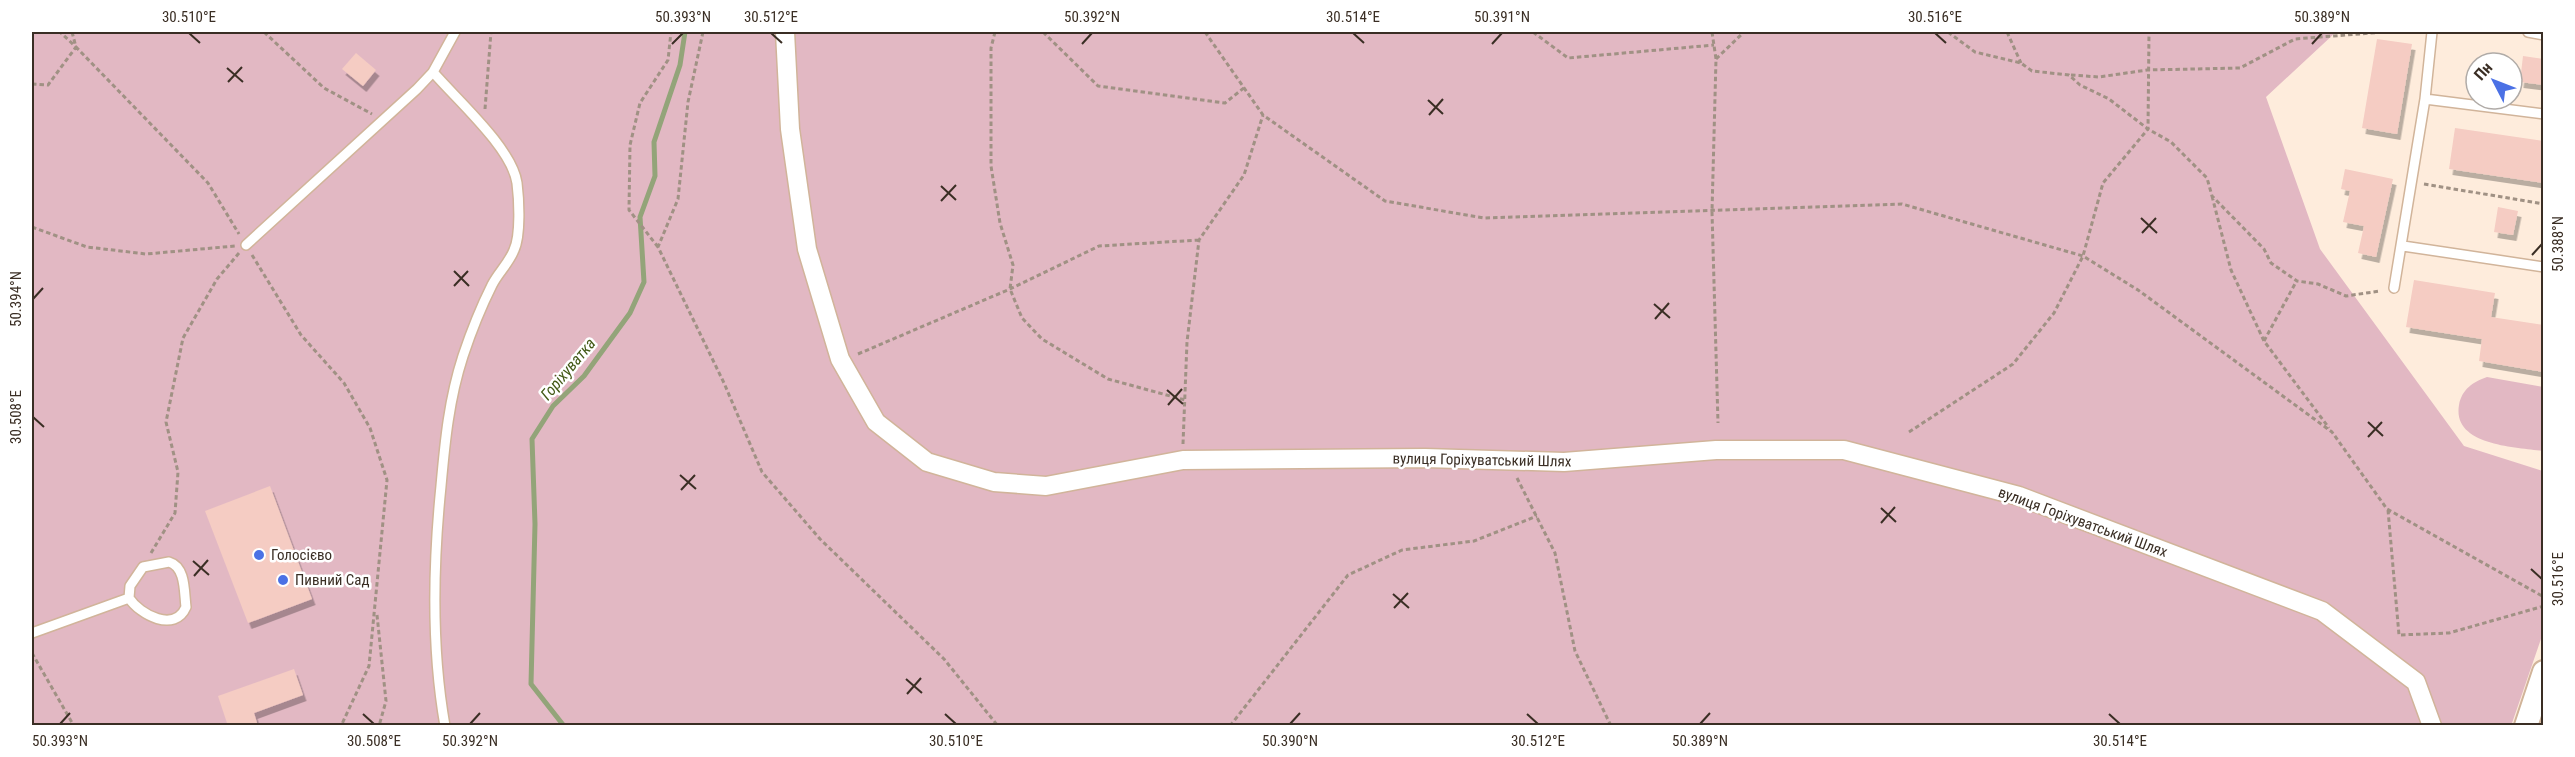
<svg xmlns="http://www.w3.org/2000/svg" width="2575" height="757" viewBox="0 0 2575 757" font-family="'Roboto Condensed',sans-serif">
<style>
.green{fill:#e2b8c3}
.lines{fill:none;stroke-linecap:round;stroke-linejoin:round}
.stream{stroke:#93a479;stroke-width:5}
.building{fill:#f5ccc3;filter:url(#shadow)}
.service-casing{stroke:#d1b49a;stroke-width:12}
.minor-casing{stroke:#d1b49a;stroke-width:21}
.tertiary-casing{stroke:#d1b49a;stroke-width:26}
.path{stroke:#a09184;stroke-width:3;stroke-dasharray:4.5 3;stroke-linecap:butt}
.service{stroke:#fff;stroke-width:9}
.minor{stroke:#fff;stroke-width:18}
.tertiary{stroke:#fff;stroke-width:22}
.ticks{fill:none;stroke:#3a2e24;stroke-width:2}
.poi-dot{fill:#4b71e5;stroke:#fff;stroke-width:2}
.labels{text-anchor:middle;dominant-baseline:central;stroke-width:5;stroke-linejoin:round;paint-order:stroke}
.street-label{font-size:15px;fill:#3a2e24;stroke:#fff}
.poi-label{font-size:15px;fill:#3a2e24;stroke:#fff;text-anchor:start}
.water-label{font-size:16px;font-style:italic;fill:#445a18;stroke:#fff}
.neatline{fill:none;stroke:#3a2e24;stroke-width:2}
.ticks-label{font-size:15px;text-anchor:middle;fill:#3a2e24}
</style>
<defs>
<filter id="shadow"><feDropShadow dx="3.5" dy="6" stdDeviation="0" flood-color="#0004"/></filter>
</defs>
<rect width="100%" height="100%" fill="#feecdc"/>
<path class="green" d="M 32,32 L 2336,32 L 2266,97 L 2320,249 L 2464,446 L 2543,471 L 2543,633 L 2511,726 L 32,725 Z
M 2487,377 L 2543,387 L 2543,451 C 2517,447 2452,446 2459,405 C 2462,389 2473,382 2487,377 Z"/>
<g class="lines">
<path class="stream" d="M 564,726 L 531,684 L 535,524 L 532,439 L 553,406 L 584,376 L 630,313 L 644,282 L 640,217 L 655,176 L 654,142 L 680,65 L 685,32"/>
</g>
<path class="building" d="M 2377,39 L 2412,44 L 2397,134 L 2362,128 Z
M 356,53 L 376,70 L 363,86 L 342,69 Z
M 2523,56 L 2544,59 L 2544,85 L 2520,82 Z
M 2455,128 L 2544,141 L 2544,183 L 2449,169 Z
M 2345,169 L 2393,179 L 2376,257 L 2358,253 L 2364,226 L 2343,222 L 2350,191 L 2341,189 Z
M 2498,207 L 2518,211 L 2513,235 L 2494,232 Z
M 2414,280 L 2495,293 L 2491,317 L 2544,325 L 2544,372 L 2479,361 L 2482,339 L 2406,327 Z
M 270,486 L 312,599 L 248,623 L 205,511 Z
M 294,669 L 303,695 L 254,713 L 258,726 L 228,726 L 218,696 Z"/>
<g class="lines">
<g class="service-casing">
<path id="service" d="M 2528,32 L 2544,35
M 433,72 C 456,99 512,148 517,183 C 519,199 521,235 514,250 C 509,263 498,273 492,285 C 481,307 471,332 463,356 C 449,399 445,441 441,486 C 433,565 431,647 445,726
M 2425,99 L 2544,114
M 246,245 L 417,89 L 433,72 L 455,32
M 2403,246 L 2544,267
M 2394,288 L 2425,99 L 2432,32
M 169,562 C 186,567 184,592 186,607 C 175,633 140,615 129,598 L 130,586 L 143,567 Z
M 32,633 L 129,598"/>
</g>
<g class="minor-casing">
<path id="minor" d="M 785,32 L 790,129 L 807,249 L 840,359 L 876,422 L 927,462 L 994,482 L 1046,486 L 1183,460 L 1425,458 L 1564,462 L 1716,450 L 1844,450 L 2019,496 L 2322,611 L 2416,682 L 2432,726"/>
</g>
<g class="tertiary-casing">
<path id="tertiary" d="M 2526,726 L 2544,672"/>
</g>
<path class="path" d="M 72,32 L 76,47 L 208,183 L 239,234
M 264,32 L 324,88 L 372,114
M 703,32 L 688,102 L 678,199 L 658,247 L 724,383 L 762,472 L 820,539 L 944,659 L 998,726
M 995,32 L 991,48 L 991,166 L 1000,223 L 1013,265 L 1010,289 L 1022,318 L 1042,339 L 1108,379 L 1185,400
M 1043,32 L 1098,86 L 1225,103 L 1245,87
M 1205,32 L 1263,115 L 1385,201 L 1484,218 L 1902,204 L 2083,256 L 2138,290 L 2332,432 L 2387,509 L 2544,597
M 1533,32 L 1568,58 L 1714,45
M 1712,32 L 1716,59 L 1712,212 L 1718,423
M 1948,32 L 1975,52 L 2021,63 L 2032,71 L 2069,75 L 2080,85 L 2109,99 L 2148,129 L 2171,142 L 2207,178 L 2212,196 L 2264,249 L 2271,263 L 2297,281 L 2318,284 L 2346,296 L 2380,291
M 2007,32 L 2021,63
M 1716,59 L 1744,32
M 2071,75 L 2099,77 L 2147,70 L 2240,68 L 2295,39 L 2384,32
M 32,84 L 48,85 L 76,47 L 60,32
M 485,109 L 491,32
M 2424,184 L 2544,204
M 2212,196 L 2231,270 L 2264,341 L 2329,428
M 32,227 L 87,247 L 146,254 L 235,246
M 658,247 L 629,210 L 630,145 L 640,103 L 668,60 L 671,32
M 252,255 L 301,335 L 344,383 L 370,428 L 387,480 L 369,666 L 341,726
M 2264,341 L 2296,282
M 858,354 L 1010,289 L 1099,246 L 1199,240
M 1909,432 L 2013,364 L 2054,313 L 2083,256 L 2103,183 L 2148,129 L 2149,32
M 1183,444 L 1187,342 L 1199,240 L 1244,175 L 1263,115
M 1517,478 L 1555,553 L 1575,651 L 1611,726
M 2388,510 L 2399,635 L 2449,633 L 2544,606
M 151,553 L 175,513 L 178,472 L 166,422 L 183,338 L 217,279 L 239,253
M 377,615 L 386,701 L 379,726
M 32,653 L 74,726
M 1230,726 L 1348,575 L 1402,550 L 1474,541 L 1537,516"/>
<use href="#service" class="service"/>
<use href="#minor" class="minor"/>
<use href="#tertiary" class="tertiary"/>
</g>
<path class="ticks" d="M 189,33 L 200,43M 771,33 L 782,43M 1353,33 L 1364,43M 1935,33 L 1946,43M 672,44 L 683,33M 1082,44 L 1092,33M 1492,44 L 1502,33M 2312,44 L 2322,33M 227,68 L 243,82M 228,82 L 242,67M 1428,100 L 1443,114M 1429,115 L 1443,99M 941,186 L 956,200M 941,201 L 956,185M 2141,218 L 2157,233M 2142,233 L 2156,218M 2532,255 L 2542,244M 454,271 L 469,286M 454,286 L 468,271M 33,299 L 43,288M 1654,304 L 1670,318M 1655,319 L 1669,303M 1167,390 L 1183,404M 1168,405 L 1182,389M 33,417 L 44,427M 2368,422 L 2383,436M 2368,437 L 2382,422M 680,475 L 696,489M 681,490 L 695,475M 1881,508 L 1896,522M 1881,523 L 1895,507M 193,561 L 209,575M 2531,569 L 2542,579M 194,576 L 208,560M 1393,594 L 1409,608M 1394,608 L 1408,593M 906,679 L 922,693M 907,694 L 921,678M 363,714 L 374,724M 945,714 L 956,724M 1527,714 L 1538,724M 2109,714 L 2120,724M 60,724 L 70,713M 470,724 L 480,713M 1290,724 L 1300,713M 1700,724 L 1710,713"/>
<g class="poi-dot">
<circle cx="259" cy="555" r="6"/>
<circle cx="283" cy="580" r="6"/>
</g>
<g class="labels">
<g class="street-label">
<text transform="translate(1482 460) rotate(1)">вулиця Горіхуватський Шлях</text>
<text transform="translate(2083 522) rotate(20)">вулиця Горіхуватський Шлях</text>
</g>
<g class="poi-label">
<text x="271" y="555">Голосієво</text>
<text x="295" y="580">Пивний Сад</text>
</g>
<g class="water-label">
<text transform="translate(568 369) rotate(-50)">Горіхуватка</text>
</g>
</g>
<rect width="2575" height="757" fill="none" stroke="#ffffff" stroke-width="66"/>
<g transform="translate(2494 81) rotate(312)"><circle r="28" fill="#ffffff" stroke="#b0aba7" stroke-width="1.5"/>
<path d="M0-4.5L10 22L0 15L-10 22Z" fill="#4b71e5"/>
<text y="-9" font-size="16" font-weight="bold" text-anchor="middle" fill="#3a2e24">Пн</text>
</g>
<rect x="33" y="33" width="2509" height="691" class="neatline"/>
<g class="ticks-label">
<text x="189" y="22">30.510°E</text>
<text x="683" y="22">50.393°N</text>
<text x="771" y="22">30.512°E</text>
<text x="1092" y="22">50.392°N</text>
<text x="1353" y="22">30.514°E</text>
<text x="1502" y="22">50.391°N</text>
<text x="1935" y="22">30.516°E</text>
<text x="2322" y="22">50.389°N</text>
<text transform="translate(2558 244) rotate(-90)" y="5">50.388°N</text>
<text transform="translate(16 299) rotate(-90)" y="5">50.394°N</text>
<text transform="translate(16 417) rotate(-90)" y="5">30.508°E</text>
<text transform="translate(2558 579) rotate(-90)" y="5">30.516°E</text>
<text x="60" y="746">50.393°N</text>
<text x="374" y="746">30.508°E</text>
<text x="470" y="746">50.392°N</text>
<text x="956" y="746">30.510°E</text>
<text x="1290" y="746">50.390°N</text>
<text x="1538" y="746">30.512°E</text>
<text x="1700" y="746">50.389°N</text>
<text x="2120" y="746">30.514°E</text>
</g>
</svg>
